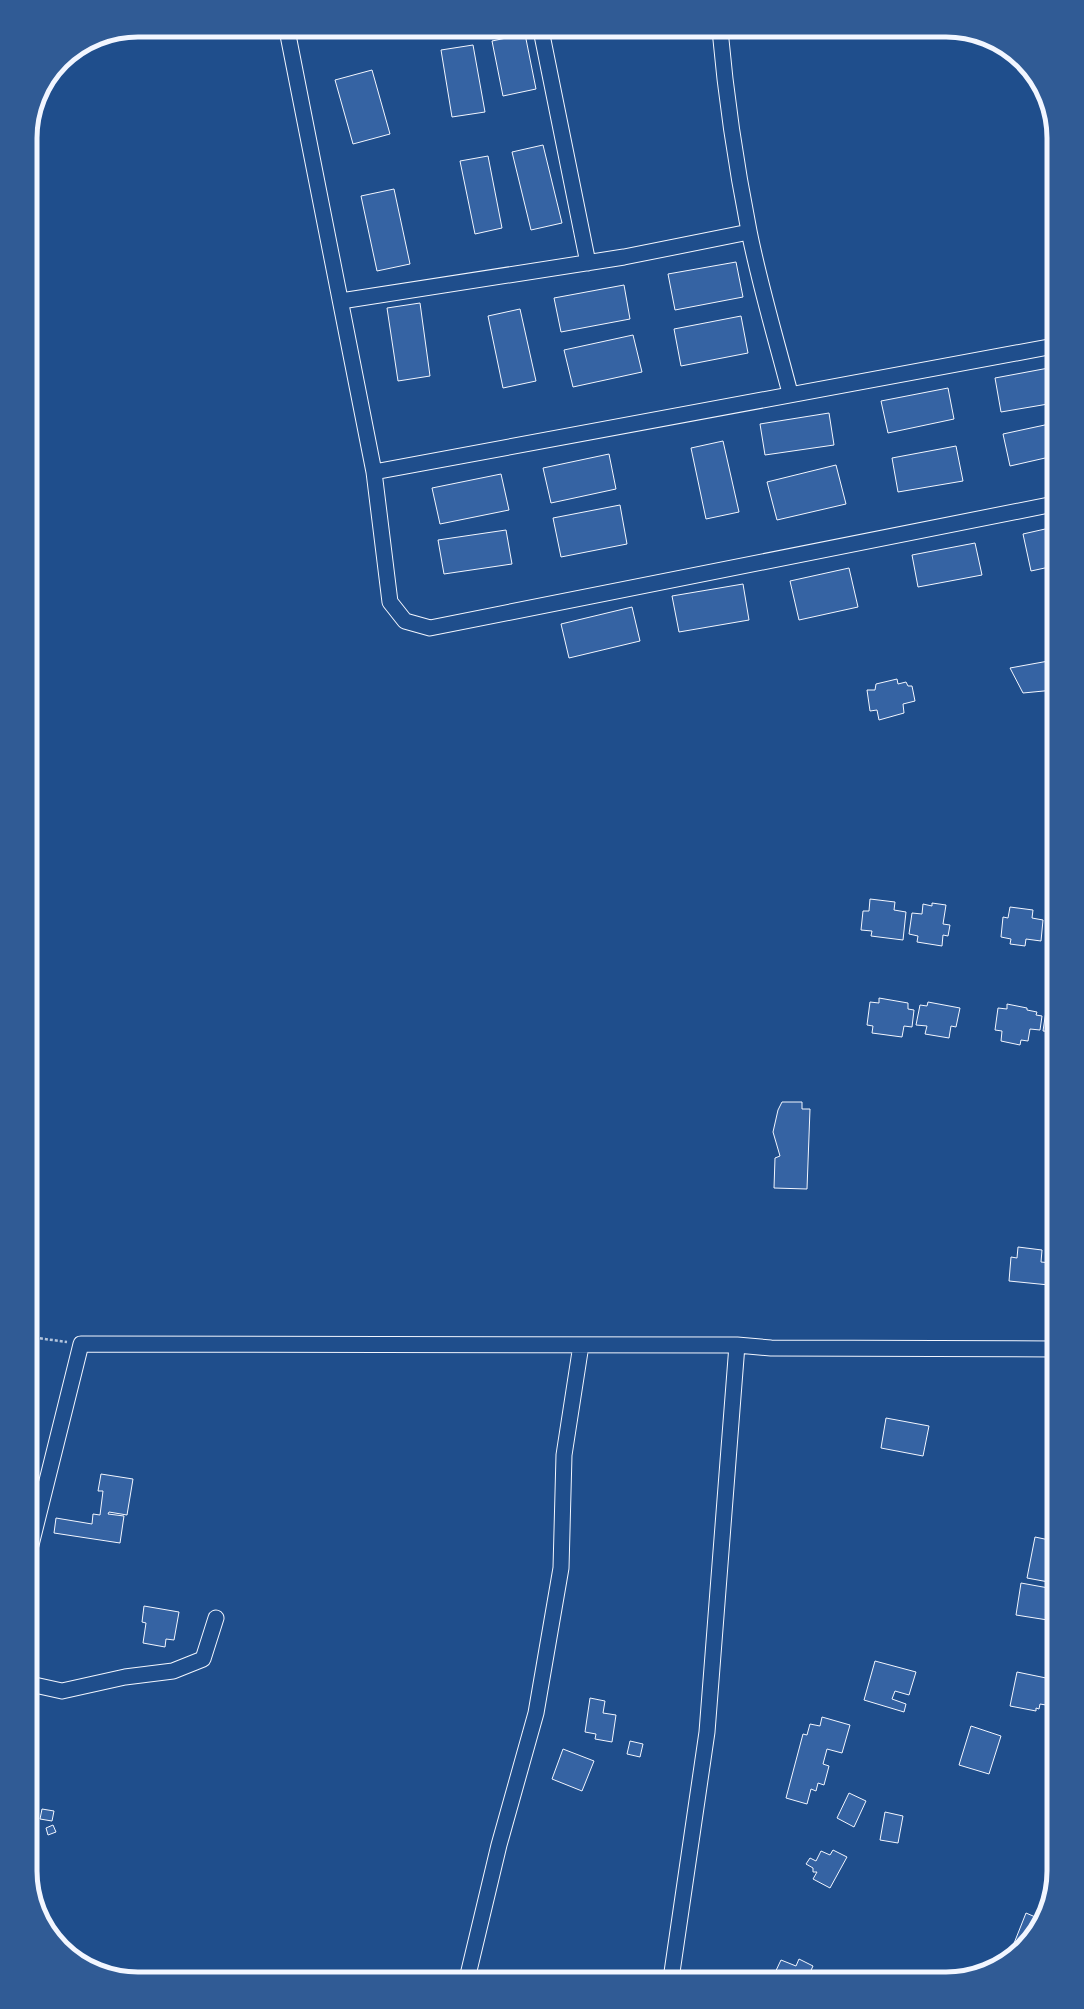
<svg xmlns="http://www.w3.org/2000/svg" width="1084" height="2009" viewBox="0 0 1084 2009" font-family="Arial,sans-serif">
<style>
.building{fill:#3563a3;stroke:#f2f6ff}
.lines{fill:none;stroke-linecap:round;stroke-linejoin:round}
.street-casing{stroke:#f2f6ff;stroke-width:17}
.path{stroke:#b3c4dc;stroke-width:2.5;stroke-dasharray:3 2;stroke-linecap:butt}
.street{stroke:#1f4e8c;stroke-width:15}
.rim{fill:none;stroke:#f2f6ff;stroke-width:5}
</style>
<rect width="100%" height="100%" fill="#1f4e8c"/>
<path class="building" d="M 329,30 L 351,30 L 330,36 Z
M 525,34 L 536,89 L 503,96 L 492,41 Z
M 473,45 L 485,112 L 452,117 L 441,50 Z
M 372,70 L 390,134 L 353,144 L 335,80 Z
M 543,145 L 562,223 L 531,230 L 512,152 Z
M 488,156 L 502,228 L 475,234 L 460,161 Z
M 394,189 L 410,264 L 377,271 L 361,196 Z
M 736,262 L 743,297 L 675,310 L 668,274 Z
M 624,285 L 630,319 L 561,332 L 554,298 Z
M 420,303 L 430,376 L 398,381 L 387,308 Z
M 520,309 L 536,381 L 503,388 L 488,316 Z
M 741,316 L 748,353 L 681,366 L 674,329 Z
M 633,335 L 642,372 L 573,387 L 564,350 Z
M 1054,367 L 1054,403 L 1001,412 L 995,378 Z
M 948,388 L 954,419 L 888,433 L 881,401 Z
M 829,413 L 834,445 L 765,455 L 760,424 Z
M 1054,423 L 1054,456 L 1010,466 L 1003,434 Z
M 723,441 L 739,512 L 706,519 L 691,448 Z
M 956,446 L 963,481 L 898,492 L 892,458 Z
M 609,454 L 616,489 L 551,503 L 543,468 Z
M 836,465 L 846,504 L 777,520 L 767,482 Z
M 501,474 L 509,510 L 440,524 L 432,488 Z
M 620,505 L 627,544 L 561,557 L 553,518 Z
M 1054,527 L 1054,566 L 1031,571 L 1023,534 Z
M 506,530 L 512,564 L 444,574 L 438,540 Z
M 975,543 L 982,575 L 918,587 L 912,555 Z
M 849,568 L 858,607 L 799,620 L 790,581 Z
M 743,584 L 749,620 L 679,632 L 672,596 Z
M 632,607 L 640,641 L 569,658 L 561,624 Z
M 1054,660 L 1054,690 L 1023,693 L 1010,668 Z
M 897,679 L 898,684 L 906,682 L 908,686 L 912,686 L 915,701 L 903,704 L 904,713 L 879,720 L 877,710 L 870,711 L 867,690 L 875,690 L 876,684 Z
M 870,899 L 895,902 L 894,910 L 906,912 L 903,940 L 871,936 L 872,931 L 861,930 L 863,911 L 869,911 Z
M 932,903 L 946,905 L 943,924 L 950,925 L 948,936 L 943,935 L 942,946 L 917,942 L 918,936 L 909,934 L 912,913 L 922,914 L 923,904 L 932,906 Z
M 1010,907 L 1033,910 L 1032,918 L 1043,920 L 1041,941 L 1026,939 L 1025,946 L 1010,944 L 1011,939 L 1001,937 L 1003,917 L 1008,918 Z
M 1053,921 L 1054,921 L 1054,940 L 1051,940 Z
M 879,998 L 908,1003 L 908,1009 L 914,1010 L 912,1027 L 904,1026 L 902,1037 L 872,1033 L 873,1026 L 867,1025 L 870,1002 L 879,1003 Z
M 928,1002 L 960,1008 L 956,1027 L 951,1026 L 949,1038 L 925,1034 L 927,1026 L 916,1025 L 920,1005 L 927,1006 Z
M 1007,1004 L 1027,1008 L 1027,1010 L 1037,1012 L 1036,1015 L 1042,1016 L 1040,1030 L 1030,1029 L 1028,1041 L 1021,1040 L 1020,1045 L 1001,1041 L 1002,1031 L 995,1030 L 998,1008 L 1007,1009 Z
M 1046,1011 L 1054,1012 L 1054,1032 L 1043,1031 Z
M 782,1102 L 802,1102 L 802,1109 L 810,1109 L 807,1189 L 774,1188 L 775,1158 L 780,1156 L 773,1132 L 778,1110 Z
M 1018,1247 L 1042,1250 L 1041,1262 L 1051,1263 L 1049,1285 L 1009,1281 L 1011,1257 L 1017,1258 Z
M 886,1418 L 929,1426 L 923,1456 L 881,1448 Z
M 1054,1444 L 1054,1480 L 1048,1479 Z
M 101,1474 L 133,1479 L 127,1515 L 109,1512 L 108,1514 L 124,1516 L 120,1543 L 54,1533 L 56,1518 L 92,1524 L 93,1514 L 100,1515 L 103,1491 L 98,1491 Z
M 1035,1537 L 1054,1541 L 1054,1583 L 1027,1578 Z
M 1021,1583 L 1054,1589 L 1054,1621 L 1016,1615 Z
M 144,1606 L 179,1612 L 174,1640 L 166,1639 L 165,1647 L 143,1643 L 146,1623 L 142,1622 Z
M 875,1661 L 916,1672 L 909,1695 L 895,1691 L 892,1699 L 906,1704 L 904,1712 L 864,1700 Z
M 1017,1672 L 1051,1679 L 1046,1705 L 1040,1704 L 1039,1709 L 1036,1708 L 1036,1711 L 1010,1706 Z
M 590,1698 L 605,1701 L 603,1713 L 616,1715 L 612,1742 L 595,1739 L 596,1734 L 585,1732 Z
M 822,1717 L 850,1725 L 842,1753 L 827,1749 L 823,1764 L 829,1766 L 824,1785 L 818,1783 L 816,1791 L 811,1789 L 807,1804 L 786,1798 L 803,1734 L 807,1735 L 810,1724 L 820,1726 Z
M 971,1726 L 1001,1736 L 989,1774 L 959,1765 Z
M 630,1741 L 643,1744 L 640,1757 L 627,1754 Z
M 563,1749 L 594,1761 L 582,1791 L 552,1779 Z
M 849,1793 L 866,1801 L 854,1827 L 837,1818 Z
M 42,1809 L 54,1811 L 52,1821 L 40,1819 Z
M 885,1812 L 903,1816 L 898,1843 L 880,1840 Z
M 53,1825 L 56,1832 L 48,1835 L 46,1828 Z
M 833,1850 L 847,1857 L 830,1888 L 813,1879 L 817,1872 L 813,1872 L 813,1868 L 806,1864 L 810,1858 L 816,1861 L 821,1851 L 830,1855 Z
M 1026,1913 L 1040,1919 L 1036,1931 L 1011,1951 Z
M 799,1959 L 813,1966 L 807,1979 L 772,1979 L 781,1960 L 796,1966 Z
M 875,1972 L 893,1979 L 872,1979 Z"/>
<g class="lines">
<g class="street-casing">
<path id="street" d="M 287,30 L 374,472
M 541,30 L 588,263
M 720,30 C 726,98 736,165 749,231 C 760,286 776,339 790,393
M 341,301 L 624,257 L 749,232
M 1054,504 L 430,628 L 405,621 L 390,602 L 374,472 L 1054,346
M 30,1549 L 81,1344 L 737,1345 L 771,1348 L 1054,1349
M 30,1684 L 62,1691 L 125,1677 L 173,1671 L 203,1659 L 216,1618
M 467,1979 L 499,1845 L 536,1713 L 561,1568 L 564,1455 L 581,1345
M 671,1979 L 707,1732 L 737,1345"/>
</g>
<path class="path" d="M 30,1337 L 67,1342"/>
<use href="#street" class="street"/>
</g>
<path d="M0 0H1084V2009H0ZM138 37H946A101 101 0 0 1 1047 138V1871A101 101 0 0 1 946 1972H138A101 101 0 0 1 37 1871V138A101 101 0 0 1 138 37Z" fill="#305b95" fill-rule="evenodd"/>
<path class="rim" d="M138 37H946A101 101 0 0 1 1047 138V1871A101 101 0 0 1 946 1972H138A101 101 0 0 1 37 1871V138A101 101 0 0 1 138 37Z"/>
</svg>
